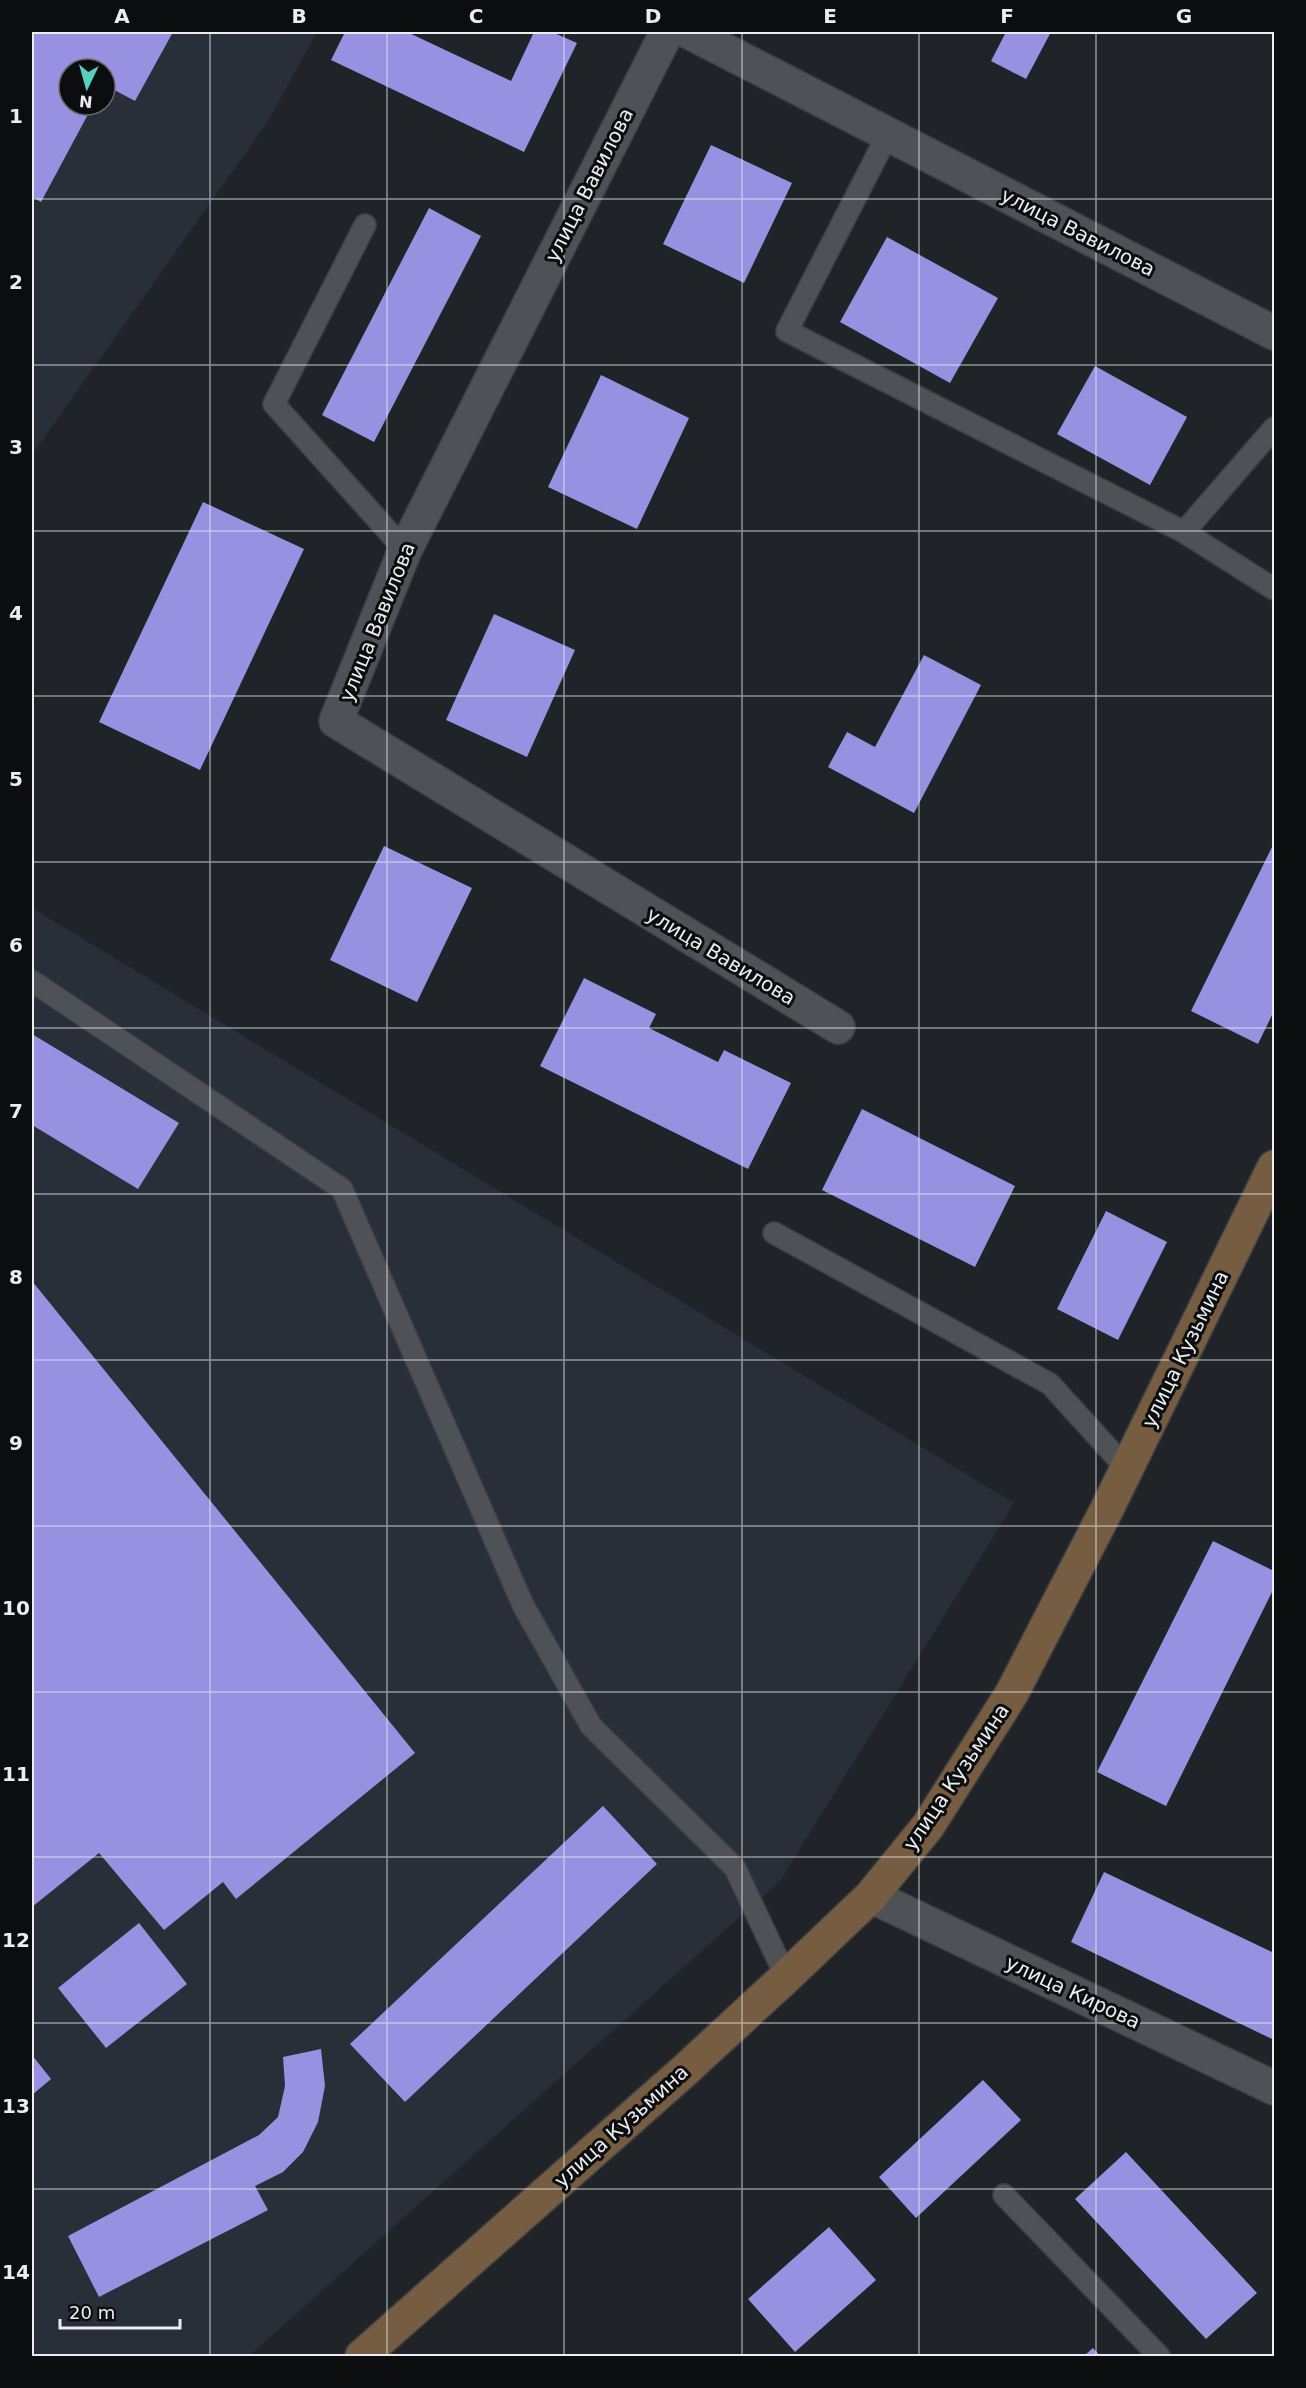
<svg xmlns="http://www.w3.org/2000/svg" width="1306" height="2388" viewBox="0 0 1306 2388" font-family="'DejaVu Sans',sans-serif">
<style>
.built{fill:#282f38;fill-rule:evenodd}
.building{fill:#9890e0}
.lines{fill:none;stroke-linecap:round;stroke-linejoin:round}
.service-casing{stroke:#3c3e42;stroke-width:24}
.minor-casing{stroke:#3c3e42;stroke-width:36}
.secondary-casing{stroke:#3c3e42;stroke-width:36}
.service{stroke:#4e5257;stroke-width:21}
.minor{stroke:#4e5257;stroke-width:33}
.secondary{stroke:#765c41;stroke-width:33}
.grid{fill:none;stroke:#ebedf1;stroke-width:1.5;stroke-opacity:0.55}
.labels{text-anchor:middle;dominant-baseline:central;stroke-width:6;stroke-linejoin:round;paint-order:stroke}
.street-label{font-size:20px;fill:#ebedf1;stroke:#0b0d0f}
.neatline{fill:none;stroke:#ebedf1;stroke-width:2}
.grid-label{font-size:20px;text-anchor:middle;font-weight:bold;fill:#ebedf1}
</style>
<rect width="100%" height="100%" fill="#202428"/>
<path class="built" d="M 32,32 L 317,32 L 268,121 L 32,455 ZM 69,69 L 105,69 L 105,105 L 69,105 Z
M 32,908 L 1014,1503 L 780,1881 L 249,2356 L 32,2356 Z"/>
<path class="building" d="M 32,32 L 173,32 L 135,101 L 105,85 L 105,69 L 69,69 L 69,105 L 93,105 L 41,202 L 32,197 Z
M 345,32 L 407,32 L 511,81 L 534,32 L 552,32 L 577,43 L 524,152 L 331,60 Z
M 1006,32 L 1051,32 L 1026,79 L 991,61 Z
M 711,145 L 792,183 L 744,283 L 663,244 Z
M 429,208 L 481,236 L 374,442 L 322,415 Z
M 887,237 L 998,298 L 950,383 L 840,322 Z
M 1095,366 L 1187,417 L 1150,485 L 1057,434 Z
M 601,375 L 689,418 L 637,529 L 548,487 Z
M 203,502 L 304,549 L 200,770 L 99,722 Z
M 494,614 L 575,650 L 527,757 L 446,720 Z
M 924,655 L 981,685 L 914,813 L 828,767 L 847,732 L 875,747 Z
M 1274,843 L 1274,1011 L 1258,1044 L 1191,1011 Z
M 384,846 L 472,888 L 417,1002 L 330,960 Z
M 584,978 L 656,1014 L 649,1028 L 718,1062 L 724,1050 L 791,1083 L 748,1169 L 540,1066 Z
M 32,1034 L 179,1123 L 138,1189 L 32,1125 Z
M 862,1109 L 1015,1186 L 975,1267 L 822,1190 Z
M 1106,1211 L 1167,1242 L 1118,1340 L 1057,1309 Z
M 32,1281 L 415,1753 L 236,1899 L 223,1882 L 164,1930 L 99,1853 L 32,1907 Z
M 1213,1541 L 1274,1571 L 1274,1588 L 1166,1806 L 1097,1772 Z
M 603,1806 L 657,1864 L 405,2102 L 350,2044 Z
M 1104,1872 L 1274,1953 L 1274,2040 L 1071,1942 Z
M 139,1923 L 187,1984 L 106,2048 L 58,1988 Z
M 321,2049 L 325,2086 L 318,2122 L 303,2152 L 283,2172 L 255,2186 L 268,2210 L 99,2297 L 68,2236 L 259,2135 L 278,2117 L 285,2086 L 283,2057 Z
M 32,2055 L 51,2079 L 32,2095 Z
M 983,2080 L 1021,2120 L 916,2218 L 879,2177 Z
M 1126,2152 L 1257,2293 L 1206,2339 L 1075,2199 Z
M 829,2227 L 876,2280 L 795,2352 L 748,2299 Z
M 1093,2348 L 1100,2356 L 1084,2356 Z"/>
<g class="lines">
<g class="service-casing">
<path id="service" d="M 888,134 L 787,331 L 1184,532 L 1274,428
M 365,225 L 274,404 L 405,550
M 1184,532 L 1274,589
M 32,981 L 342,1189 L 523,1605 L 591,1726 L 735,1868 L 786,1977
M 774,1233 L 1050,1384 L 1127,1469
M 1004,2195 L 1159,2356"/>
</g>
<g class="minor-casing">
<path id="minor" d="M 667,32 L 405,550 L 336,721 L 838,1027
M 689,32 L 1274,333
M 871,1896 L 1274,2088"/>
</g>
<g class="secondary-casing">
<path id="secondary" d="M 362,2356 L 683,2072 L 786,1977 L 871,1896 L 928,1826 L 1012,1693 L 1107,1509 L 1274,1167"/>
</g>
<use href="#service" class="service"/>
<use href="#minor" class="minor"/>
<use href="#secondary" class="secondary"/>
</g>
<path class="grid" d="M 210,32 L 210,2356M 387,32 L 387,2356M 564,32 L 564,2356M 742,32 L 742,2356M 919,32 L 919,2356M 1096,32 L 1096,2356M 32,199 L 1274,199M 32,365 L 1274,365M 32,531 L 1274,531M 32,696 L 1274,696M 32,862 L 1274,862M 32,1028 L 1274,1028M 32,1194 L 1274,1194M 32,1360 L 1274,1360M 32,1526 L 1274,1526M 32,1692 L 1274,1692M 32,1857 L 1274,1857M 32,2023 L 1274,2023M 32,2189 L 1274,2189"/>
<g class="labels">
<g class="street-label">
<text transform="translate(589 185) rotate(-63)">улица Вавилова</text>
<text transform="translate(1078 232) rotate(27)">улица Вавилова</text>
<text transform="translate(377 622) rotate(-68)">улица Вавилова</text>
<text transform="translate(721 956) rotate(31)">улица Вавилова</text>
<text transform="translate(1185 1349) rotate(-64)">улица Кузьмина</text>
<text transform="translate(956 1777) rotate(-56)">улица Кузьмина</text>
<text transform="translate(1073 1992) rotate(25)">улица Кирова</text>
<text transform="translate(621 2126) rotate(-42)">улица Кузьмина</text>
</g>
</g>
<rect width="1306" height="2388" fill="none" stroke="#0b0d0f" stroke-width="66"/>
<g transform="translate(87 87) rotate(185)"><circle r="28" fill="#0b0d0f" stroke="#656769" stroke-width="1.5"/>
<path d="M0-4.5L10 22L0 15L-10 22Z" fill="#59cebe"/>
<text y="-9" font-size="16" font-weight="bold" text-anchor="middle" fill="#ebedf1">N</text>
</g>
<path d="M60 2319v9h120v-9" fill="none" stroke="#ebedf1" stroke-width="3"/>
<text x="69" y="2319" font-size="18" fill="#ebedf1" stroke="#0b0d0f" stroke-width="4.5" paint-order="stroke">20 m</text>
<rect x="33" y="33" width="1240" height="2322" class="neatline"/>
<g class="grid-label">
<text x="122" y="23">A</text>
<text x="299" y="23">B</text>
<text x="476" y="23">C</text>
<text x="653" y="23">D</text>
<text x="830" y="23">E</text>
<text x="1007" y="23">F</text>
<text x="1184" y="23">G</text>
<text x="16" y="123">1</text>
<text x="16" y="289">2</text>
<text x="16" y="454">3</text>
<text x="16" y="620">4</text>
<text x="16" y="786">5</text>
<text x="16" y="952">6</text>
<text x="16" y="1118">7</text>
<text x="16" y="1284">8</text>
<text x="16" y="1450">9</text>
<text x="16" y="1615">10</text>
<text x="16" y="1781">11</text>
<text x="16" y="1947">12</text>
<text x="16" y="2113">13</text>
<text x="16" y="2279">14</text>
</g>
</svg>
